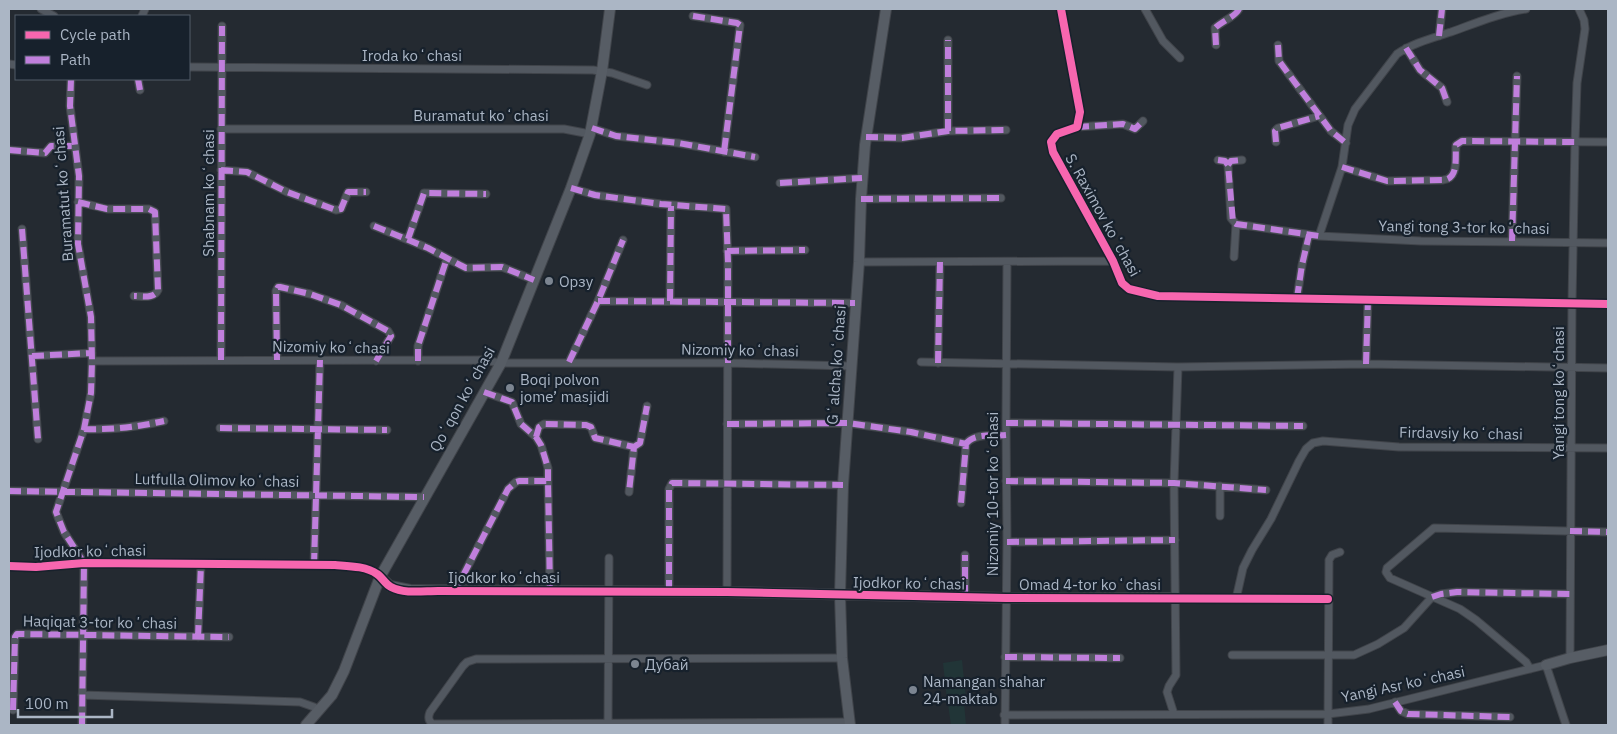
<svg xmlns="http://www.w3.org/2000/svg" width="1617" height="734" viewBox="0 0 1617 734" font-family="'IBM Plex Sans',sans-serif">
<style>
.green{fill:#213537}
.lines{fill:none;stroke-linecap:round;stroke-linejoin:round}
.street-casing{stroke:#40444a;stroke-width:9}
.secondary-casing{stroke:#40444a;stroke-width:12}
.street{stroke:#525860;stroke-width:7}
.secondary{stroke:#575d65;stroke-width:10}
.quiet{stroke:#c07fdc;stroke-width:6;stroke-dasharray:12 6;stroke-linecap:butt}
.cycleway-casing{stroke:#17212c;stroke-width:11}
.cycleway{stroke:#f766af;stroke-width:8}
.poi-dot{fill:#7c8591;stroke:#17212c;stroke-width:2}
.labels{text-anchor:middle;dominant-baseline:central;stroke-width:4.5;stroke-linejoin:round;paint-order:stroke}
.street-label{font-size:15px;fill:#abb6c5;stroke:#17212c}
.poi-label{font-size:15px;fill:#abb6c5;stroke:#17212c;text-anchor:start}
</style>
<rect width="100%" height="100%" fill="#242a31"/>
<path class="green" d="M 962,660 L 966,698 L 947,700 L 943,663 Z
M 964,702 L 966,725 L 951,725 L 948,704 Z"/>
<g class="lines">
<g class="street-casing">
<path id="street" d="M 41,9 L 54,16
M 1061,9 L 1080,112 L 1077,127 L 1057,134 L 1051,142 L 1053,152 L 1113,261 L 1122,283 L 1129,289 L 1158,296 L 1608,304
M 1145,9 L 1163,41 L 1180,58
M 142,16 L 145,9
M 693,16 L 737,23 L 740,25 L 724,152
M 1439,36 L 1442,9
M 1216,45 L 1215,28 C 1222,21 1235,17 1239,9
M 1278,45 L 1279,61 L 1331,131 L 1346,143
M 1406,48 L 1420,70 L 1442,88 L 1447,102
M 9,64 L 16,65
M 189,67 L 593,70 L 612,73 L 647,85
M 71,79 L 70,106 L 79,176 L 78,244 L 91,317 L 92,361 L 91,393 L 84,429 L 56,512 L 64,532 L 84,563 L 82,725
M 138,79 L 140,90
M 1077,127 L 1123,124 L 1135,129 L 1143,121
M 592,128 L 616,136 L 678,143 L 755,157
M 221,129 L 564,129 L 590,134
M 948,131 L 948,40
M 866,137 L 902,138 L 948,131 L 1006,130
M 1276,142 L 1275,131 L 1278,128 L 1319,116
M 9,150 L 45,153 L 51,146 L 74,146
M 1218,160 L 1225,161 L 1228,165 L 1231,218 L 1236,224 L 1319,236 L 1421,241 L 1608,243
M 1228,165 L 1231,161 L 1242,160
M 1342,167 L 1387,181 L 1443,180 C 1459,179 1455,158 1456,145 L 1462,141 L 1608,142
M 221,170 L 247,172 L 287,192 L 336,210 L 341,209 L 348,192 L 366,192
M 780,183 L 862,178
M 571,188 L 595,195 L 661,204 L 726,209 L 728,262 L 727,592
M 861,199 L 1001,198
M 78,202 L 107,209 L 149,209 L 155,212 L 158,290 C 154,299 142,296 134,296
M 374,226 L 428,248 L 460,265 L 466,268 L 502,267 L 534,280
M 22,229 L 38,439
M 1319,236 L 1342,167 L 1348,125 L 1355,109 L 1397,54 C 1413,43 1433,38 1451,32 C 1476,23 1500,13 1526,9
M 408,239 L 424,193 L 486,194
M 1512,241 L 1517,76
M 727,251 L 805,250
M 1234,257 L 1236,224
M 859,262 L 1113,261
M 1297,298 L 1302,265 L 1309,235
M 598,301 L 855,303
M 670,301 L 671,206
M 32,356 L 92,353
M 221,360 L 222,26
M 277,360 L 276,291 L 278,287 L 280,287 L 310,294 L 341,305 L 388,331 L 391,336 L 376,361
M 92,361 L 482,360 L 501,363 L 728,363 L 850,366
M 418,361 L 418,346 L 447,258
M 569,362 L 598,301 L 623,240
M 921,362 L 1178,367 L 1366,364 L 1608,368
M 938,363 L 940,262
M 1366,364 L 1368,299
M 484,392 L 512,402 L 521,424 L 536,437 L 541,445 L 548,468 L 548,481
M 1006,423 L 1303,426
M 727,424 L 847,423 L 911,432 L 966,444 L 961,503
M 220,428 L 387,430
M 84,429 C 112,430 137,427 164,421
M 536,437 L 539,427 L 544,424 L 586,425 L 591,427 L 595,438 L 634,447 L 629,492
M 966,444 C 973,433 994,436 1006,435
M 634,447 L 640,443 L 647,406
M 1006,481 L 1174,483 L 1266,490
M 1220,486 L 1220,516
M 9,491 L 424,497
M 1007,542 L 1175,540
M 314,565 L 320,360
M 9,566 L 36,567 L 84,563 L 335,565 C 350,567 369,566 380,577
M 455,591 L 508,489 L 516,482 L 519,481 L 548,481 L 550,591
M 669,592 L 669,489 L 672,483 L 843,485
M 965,597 L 965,555
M 1175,598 L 1328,599
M 1236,599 L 1243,568 L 1252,550 L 1271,519 L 1299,461 L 1306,449 L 1313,443 L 1323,441 L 1399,447 L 1608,448
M 198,637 L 201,564
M 1232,655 L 1354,655 L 1378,644 L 1404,628 L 1432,597 L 1441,594 L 1457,592 L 1570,594
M 1005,657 L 1120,658
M 842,658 L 476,659 L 467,662 L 463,666 L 430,712 C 428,717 428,721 433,724 L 849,722
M 1570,658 L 1572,303 L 1575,142 L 1577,83 L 1585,29 L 1584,20 L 1579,9
M 1530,669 L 1526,662 L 1476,620 L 1460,609 L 1390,578 L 1386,572 L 1387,568 L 1434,528 L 1608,532
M 82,695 L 300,702 L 314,707 L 319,711
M 1395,702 L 1401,711 L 1408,714 L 1510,717
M 13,710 L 15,637 L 17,634 L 229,637
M 1174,714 L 1167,692 L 1169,686 L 1176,675 L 1174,483 L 1178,367
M 1004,715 L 1328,714 L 1369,709 L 1546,665 L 1566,725
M 608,725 L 609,558
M 1005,725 L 1007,542 L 1006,423 L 1007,262
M 1328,725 L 1329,560 L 1332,555 L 1340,552"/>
</g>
<g class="secondary-casing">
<path id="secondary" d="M 380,577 L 390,586 L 410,590 L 727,592 L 1006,598 L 1175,598
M 1546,665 L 1570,658 L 1608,650
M 306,725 L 332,695 L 344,671 L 380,577 L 501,363 L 571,188 L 590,134 L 602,71 L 610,9
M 850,725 L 842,658 L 840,595 L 843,485 L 859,262 L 861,199 L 865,145 L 886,9"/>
</g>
<use href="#street" class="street"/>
<use href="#secondary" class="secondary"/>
<path class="quiet" d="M 693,16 L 737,23 L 740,25 L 724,152
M 1439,36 L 1442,9
M 1216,45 L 1215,28 C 1222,21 1235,17 1239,9
M 1278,45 L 1279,61 L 1331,131 L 1346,143
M 1406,48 L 1420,70 L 1442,88 L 1447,102
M 71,79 L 70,106 L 79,176 L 78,244 L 91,317 L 92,361 L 91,393 L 84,429 L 56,512 L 64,532 L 84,563 L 82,725
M 138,79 L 140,90
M 1077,127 L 1123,124 L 1135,129 L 1143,121
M 592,128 L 616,136 L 678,143 L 755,157
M 948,131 L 948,40
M 866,137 L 902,138 L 948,131 L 1006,130
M 1276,142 L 1275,131 L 1278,128 L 1319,116
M 9,150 L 45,153 L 51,146 L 74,146
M 1218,160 L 1225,161 L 1228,165 L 1233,222 L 1236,224 L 1319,236
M 1228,165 L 1231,161 L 1242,160
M 1342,167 L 1387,181 L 1443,180 C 1459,179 1455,158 1456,145 L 1462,141 L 1575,142
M 221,170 L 247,172 L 287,192 L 336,210 L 341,209 L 348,192 L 366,192
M 780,183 L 862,178
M 571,188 L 595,195 L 661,204 L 726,209 L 728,262 L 728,363
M 861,199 L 1001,198
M 78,202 L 107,209 L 149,209 L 155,212 L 158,290 C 154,299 142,296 134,296
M 374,226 L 428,248 L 460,265 L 466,268 L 502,267 L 534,280
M 22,229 L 38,439
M 408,239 L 424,193 L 486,194
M 1512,241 L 1517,76
M 727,251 L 805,250
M 1297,298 L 1302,265 L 1309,235
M 598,301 L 855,303
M 670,301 L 671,206
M 32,356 L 92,353
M 221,360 L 222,26
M 277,360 L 276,291 L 278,287 L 280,287 L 310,294 L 341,305 L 388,331 L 391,336 L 376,361
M 418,361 L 418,346 L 447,258
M 569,362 L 598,301 L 623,240
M 938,363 L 940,262
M 1366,364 L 1368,299
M 484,392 L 512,402 L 521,424 L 536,437 L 541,445 L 548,468 L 548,481
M 1006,423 L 1303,426
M 727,424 L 847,423 L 911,432 L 966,444 L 961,503
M 220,428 L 387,430
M 84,429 C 112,430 137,427 164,421
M 536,437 L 539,427 L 544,424 L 586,425 L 591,427 L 595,438 L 634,447 L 629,492
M 966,444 C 973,433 994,436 1006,435
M 634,447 L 640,443 L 647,406
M 1006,481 L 1174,483 L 1266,490
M 9,491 L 424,497
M 1570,531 L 1608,532
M 1007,542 L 1175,540
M 314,565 L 320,360
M 455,591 L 508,489 L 516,482 L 519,481 L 548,481 L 550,591
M 669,592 L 669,489 L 672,483 L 843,485
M 965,597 L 965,555
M 1432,597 L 1441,594 L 1457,592 L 1570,594
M 198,637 L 201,564
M 1005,657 L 1120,658
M 1395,702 L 1401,711 L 1408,714 L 1510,717
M 13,710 L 15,637 L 17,634 L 229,637"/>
<g class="cycleway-casing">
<path id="cycleway" d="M 1061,9 L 1080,112 L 1077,127 L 1057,134 L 1051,142 L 1053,152 L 1113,261 L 1122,283 L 1129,289 L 1158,296 L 1608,304
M 9,566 L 36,567 L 84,563 L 335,565 C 347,566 366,566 377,574 C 382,577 385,584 391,587 C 404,594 423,591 438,591 L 727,592 L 1006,598 L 1328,599"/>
</g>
<use href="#cycleway" class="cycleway"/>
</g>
<g class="poi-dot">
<circle cx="549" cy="281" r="5"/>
<circle cx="510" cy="388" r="5"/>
<circle cx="635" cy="664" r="5"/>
<circle cx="913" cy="690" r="5"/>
</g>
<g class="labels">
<g class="street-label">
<text x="412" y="55">Iroda koʻchasi</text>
<text x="481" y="115">Buramatut koʻchasi</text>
<text transform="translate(208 193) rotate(-90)">Shabnam koʻchasi</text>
<text transform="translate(63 194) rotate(-94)">Buramatut koʻchasi</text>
<text transform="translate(1103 215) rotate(61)">S. Raximov koʻchasi</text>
<text transform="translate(1464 227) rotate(1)">Yangi tong 3-tor koʻchasi</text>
<text transform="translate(331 347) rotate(1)">Nizomiy koʻchasi</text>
<text transform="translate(740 350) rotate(1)">Nizomiy koʻchasi</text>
<text transform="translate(836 365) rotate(-86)">Gʻalcha koʻchasi</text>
<text transform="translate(1558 393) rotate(-90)">Yangi tong koʻchasi</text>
<text transform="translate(462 399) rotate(-61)">Qoʻqon koʻchasi</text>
<text transform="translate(1461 433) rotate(1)">Firdavsiy koʻchasi</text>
<text transform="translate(217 480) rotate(1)">Lutfulla Olimov koʻchasi</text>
<text transform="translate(992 494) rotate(-90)">Nizomiy 10-tor koʻchasi</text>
<text transform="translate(90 551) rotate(-1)">Ijodkor koʻchasi</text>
<text x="504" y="577">Ijodkor koʻchasi</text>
<text transform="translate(909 583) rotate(1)">Ijodkor koʻchasi</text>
<text x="1090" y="584">Omad 4-tor koʻchasi</text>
<text transform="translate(100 622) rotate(1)">Haqiqat 3-tor koʼchasi</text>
<text transform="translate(1403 684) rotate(-12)">Yangi Asr koʻchasi</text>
</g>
<g class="poi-label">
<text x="559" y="281">Орзу</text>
<text x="520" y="379">Boqi polvon<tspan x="520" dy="17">jome’ masjidi</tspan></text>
<text x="645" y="664">Дубай</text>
<text x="923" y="681">Namangan shahar<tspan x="923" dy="17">24-maktab</tspan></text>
</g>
</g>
<rect width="1617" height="734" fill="none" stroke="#abb6c5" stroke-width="20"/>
<rect x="15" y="15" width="175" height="65" fill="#17212c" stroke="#525d69"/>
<rect x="25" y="31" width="25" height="8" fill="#f766af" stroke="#525d69"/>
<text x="60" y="40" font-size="15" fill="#abb6c5">Cycle path</text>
<rect x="25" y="56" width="25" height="8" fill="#c07fdc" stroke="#525d69"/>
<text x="60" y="65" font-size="15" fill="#abb6c5">Path</text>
<path d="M18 709v8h94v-8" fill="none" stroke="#abb6c5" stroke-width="2.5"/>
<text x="25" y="709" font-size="15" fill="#abb6c5" stroke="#17212c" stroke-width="4" paint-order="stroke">100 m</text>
</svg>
